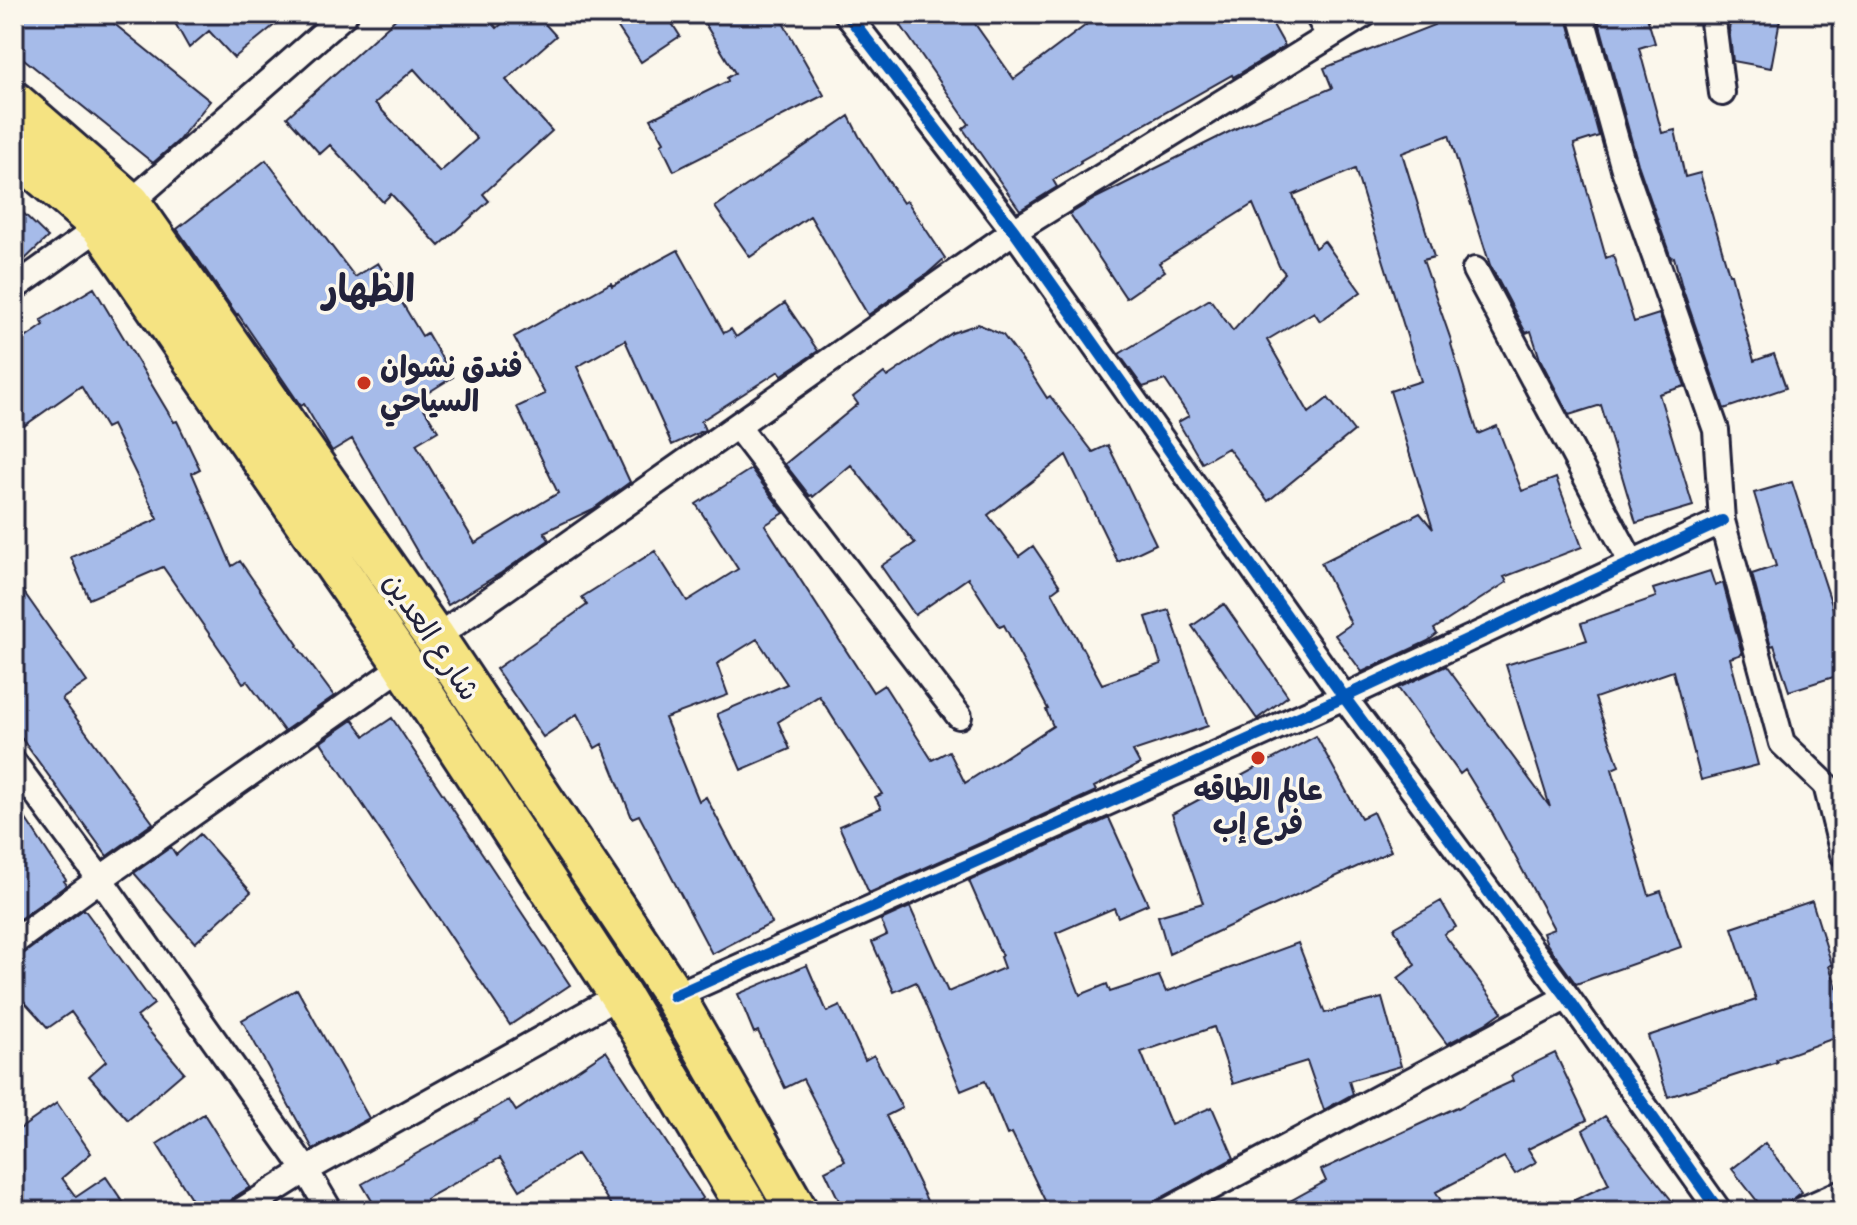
<svg xmlns="http://www.w3.org/2000/svg" width="1857" height="1225" viewBox="0 0 1857 1225" font-family="Itim,'Playpen Sans Arabic',sans-serif">
<style>
.building{fill:#a6bbe9;stroke:#22223b;stroke-width:2;fill-rule:evenodd}
.lines{fill:none;stroke-linecap:round;stroke-linejoin:round}
.minor-casing{stroke:#22223b;stroke-width:30}
.primary-casing{stroke:#22223b;stroke-width:46}
.minor{stroke:#fbf7ec;stroke-width:24}
.primary{stroke:#f5e382;stroke-width:40}
.cycleway-casing{stroke:#fbf7ec;stroke-width:17}
.cycleway{stroke:#0057b8;stroke-width:12}
.poi-dot{fill:#c8321e;stroke:#fbf7ec;stroke-width:3}
.labels{text-anchor:middle;dominant-baseline:central;stroke-width:7;stroke-linejoin:round;paint-order:stroke}
.poi-label{font-size:30px;font-weight:bold;fill:#22223b;stroke:#fbf7ec;text-anchor:start}
.street-label{font-size:30px;fill:#22223b;stroke:#fbf7ec}
.district-label{font-size:38px;font-weight:bold;fill:#22223b;stroke:#fbf7ec}
</style>
<rect width="100%" height="100%" fill="#fbf7ec"/>
<filter id="ink" filterUnits="userSpaceOnUse"><feTurbulence type="fractalNoise" baseFrequency=".0125" numOctaves="2"/><feDisplacementMap in="SourceGraphic" scale="16" xChannelSelector="R" yChannelSelector="G"/><feConvolveMatrix kernelMatrix="1 2 1 2 8 2 1 2 1" color-interpolation-filters="sRGB"/></filter>
<g filter="url(#ink)">
<path class="building" d="M 14,14 L 102,14 L 210,101 L 178,141 L 153,163 L 14,51 Z
M 170,14 L 288,14 L 234,58 L 209,31 L 189,48 Z
M 401,14 L 484,14 L 497,28 L 513,14 L 536,14 L 556,36 L 506,80 L 552,131 L 483,194 L 489,201 L 439,246 L 391,194 L 383,202 L 330,145 L 320,154 L 287,117 ZM 414,69 L 477,139 L 440,172 L 375,103 Z
M 609,14 L 666,14 L 680,36 L 641,62 Z
M 699,14 L 778,14 L 824,95 L 674,171 L 661,144 L 664,142 L 651,119 L 728,81 L 727,78 L 735,73 Z
M 893,14 L 968,14 L 1014,79 L 1086,25 L 1080,14 L 1267,14 L 1285,46 L 1242,72 L 1233,77 L 1232,75 L 1080,161 L 1081,163 L 1053,180 L 1057,187 L 1020,210 L 963,129 L 969,124 Z
M 1431,14 L 1566,14 L 1599,136 L 1574,144 L 1606,258 L 1613,255 L 1634,322 L 1659,314 L 1685,386 L 1659,394 L 1693,506 L 1636,523 L 1601,405 L 1569,415 L 1540,359 L 1531,331 L 1526,333 L 1490,265 L 1449,135 L 1402,153 L 1434,257 L 1423,260 L 1452,343 L 1451,344 L 1478,434 L 1497,426 L 1522,491 L 1556,478 L 1582,547 L 1504,577 L 1507,582 L 1434,629 L 1437,634 L 1428,641 L 1362,672 L 1335,635 L 1351,624 L 1321,563 L 1420,513 L 1433,529 L 1390,391 L 1421,381 L 1355,169 L 1293,195 L 1315,248 L 1324,241 L 1361,292 L 1320,321 L 1314,312 L 1267,340 L 1309,413 L 1328,398 L 1354,431 L 1268,501 L 1228,448 L 1202,463 L 1178,422 L 1189,416 L 1165,380 L 1143,387 L 1119,354 L 1210,299 L 1233,331 L 1285,273 L 1279,266 L 1253,204 L 1159,263 L 1165,271 L 1126,298 L 1070,214 L 1096,198 L 1243,125 L 1332,88 L 1324,68 L 1434,25 Z
M 1597,14 L 1646,14 L 1655,43 L 1639,48 L 1662,133 L 1675,130 L 1685,177 L 1700,173 L 1729,274 L 1731,274 L 1754,361 L 1774,354 L 1786,388 L 1724,409 L 1682,287 L 1674,257 L 1671,258 L 1638,164 Z
M 1732,14 L 1781,14 L 1771,68 L 1733,61 L 1729,29 Z
M 849,116 L 859,136 L 903,203 L 907,201 L 945,258 L 927,274 L 868,315 L 810,216 L 750,257 L 715,207 Z
M 266,160 L 355,277 L 378,263 L 422,336 L 427,333 L 453,377 L 418,399 L 438,431 L 416,444 L 475,543 L 558,493 L 517,407 L 545,394 L 514,337 L 611,283 L 612,286 L 678,250 L 724,333 L 731,329 L 736,337 L 785,303 L 818,351 L 782,375 L 779,371 L 701,421 L 705,430 L 672,445 L 625,340 L 577,367 L 630,482 L 593,509 L 544,532 L 549,540 L 501,573 L 448,605 L 352,439 L 332,451 L 304,404 L 301,406 L 238,314 L 237,315 L 177,229 Z
M 14,204 L 48,237 L 14,270 Z
M 94,288 L 174,422 L 177,421 L 200,469 L 192,473 L 232,566 L 240,561 L 298,645 L 297,646 L 334,696 L 284,731 L 247,681 L 243,683 L 163,567 L 89,599 L 71,557 L 158,519 L 112,425 L 106,428 L 81,386 L 14,433 L 14,346 L 44,325 L 41,320 Z
M 978,324 L 1003,335 L 1027,367 L 1047,398 L 1050,396 L 1093,452 L 1108,445 L 1156,544 L 1118,562 L 1066,455 L 988,515 L 1019,556 L 1033,546 L 1060,586 L 1052,592 L 1102,684 L 1161,664 L 1146,617 L 1169,610 L 1208,726 L 1133,751 L 1140,764 L 1094,787 L 1096,791 L 869,893 L 839,826 L 881,808 L 875,797 L 882,794 L 819,696 L 778,722 L 790,749 L 741,770 L 717,714 L 787,684 L 757,639 L 717,664 L 728,695 L 665,718 L 699,801 L 706,797 L 772,923 L 712,954 L 639,815 L 632,818 L 602,744 L 595,748 L 577,714 L 543,737 L 496,669 L 587,605 L 582,597 L 655,551 L 687,601 L 738,569 L 696,504 L 751,469 L 784,513 L 765,525 L 873,692 L 884,685 L 932,760 L 949,751 L 965,783 L 1053,726 L 1046,710 L 1048,709 L 1004,625 L 1000,627 L 968,578 L 915,615 L 881,566 L 915,543 L 851,465 L 813,497 L 812,495 L 810,496 L 785,464 L 858,404 L 853,397 L 884,373 L 887,377 L 952,333 Z
M 1792,482 L 1843,639 L 1843,674 L 1789,691 L 1774,645 L 1771,646 L 1752,574 L 1776,566 L 1754,493 Z
M 1710,571 L 1715,586 L 1723,583 L 1742,654 L 1730,658 L 1758,765 L 1701,780 L 1673,671 L 1595,698 L 1619,766 L 1612,769 L 1649,895 L 1661,891 L 1681,947 L 1576,984 L 1547,944 L 1543,933 L 1554,929 L 1494,817 L 1465,770 L 1460,774 L 1398,688 L 1446,666 L 1550,807 L 1506,665 L 1587,640 L 1581,623 L 1656,597 L 1653,589 Z
M 14,578 L 87,682 L 62,699 L 153,823 L 107,856 L 14,728 Z
M 1224,604 L 1288,696 L 1257,719 L 1192,626 Z
M 392,718 L 570,985 L 510,1025 L 321,742 L 353,720 L 365,736 Z
M 1316,736 L 1361,818 L 1373,812 L 1391,851 L 1169,954 L 1158,916 L 1203,903 L 1172,814 L 1200,799 L 1244,783 L 1241,776 Z
M 14,801 L 66,880 L 64,881 L 67,885 L 14,923 Z
M 1109,818 L 1148,904 L 1118,917 L 1114,908 L 1056,933 L 1080,995 L 1107,984 L 1110,992 L 1159,976 L 1166,992 L 1298,943 L 1325,1013 L 1382,998 L 1401,1066 L 1349,1081 L 1353,1094 L 1324,1110 L 1307,1061 L 1233,1084 L 1214,1027 L 1141,1052 L 1171,1125 L 1212,1107 L 1234,1158 L 1156,1201 L 1128,1211 L 1050,1211 L 1012,1133 L 1007,1135 L 985,1081 L 961,1091 L 916,982 L 894,992 L 872,942 L 887,935 L 881,920 L 910,907 L 948,992 L 1004,968 L 1000,957 L 1002,956 L 969,881 Z
M 200,834 L 251,892 L 195,943 L 134,873 L 171,847 L 176,855 Z
M 1441,901 L 1456,927 L 1444,934 L 1502,1012 L 1485,1024 L 1447,1044 L 1398,978 L 1415,965 L 1394,928 Z
M 1812,901 L 1832,965 L 1829,966 L 1843,1003 L 1843,1035 L 1776,1059 L 1777,1062 L 1668,1097 L 1648,1036 L 1756,1000 L 1732,928 Z
M 84,909 L 154,1004 L 137,1017 L 184,1072 L 128,1120 L 89,1076 L 106,1061 L 71,1012 L 48,1028 L 14,990 L 14,957 L 23,954 Z
M 807,965 L 827,1012 L 840,1006 L 865,1060 L 874,1055 L 902,1108 L 886,1116 L 932,1211 L 844,1211 L 825,1171 L 845,1161 L 803,1079 L 785,1088 L 758,1031 L 754,1033 L 738,994 Z
M 297,989 L 369,1118 L 313,1149 L 242,1020 Z
M 606,1051 L 703,1198 L 683,1211 L 615,1211 L 577,1154 L 520,1190 L 500,1158 L 426,1199 L 433,1211 L 378,1211 L 362,1184 L 477,1120 L 476,1119 L 509,1100 L 516,1111 Z
M 1555,1053 L 1587,1120 L 1528,1149 L 1536,1162 L 1515,1174 L 1504,1157 L 1436,1192 L 1441,1201 L 1420,1211 L 1272,1211 L 1326,1181 L 1321,1170 L 1457,1107 L 1458,1108 L 1474,1099 L 1513,1081 L 1511,1076 L 1514,1073 Z
M 57,1103 L 91,1153 L 62,1178 L 76,1197 L 106,1177 L 129,1211 L 14,1211 L 14,1133 Z
M 204,1114 L 250,1187 L 233,1198 L 227,1207 L 220,1211 L 199,1211 L 157,1144 Z
M 1605,1116 L 1680,1211 L 1551,1211 L 1609,1184 L 1583,1130 Z
M 1765,1143 L 1802,1192 L 1778,1211 L 1765,1211 L 1732,1169 Z"/>
<g class="lines">
<g class="minor-casing">
<path id="minor" d="M 847,14 L 1014,231 L 1344,697 L 1567,997 L 1719,1211
M 1317,14 L 1329,35
M 1581,14 L 1624,169 L 1716,430 L 1722,521 L 1782,743 L 1826,785 L 1843,854
M 1712,14 L 1722,93
M 130,203 L 345,14
M 1475,270 L 1632,563
M 14,288 L 101,226
M 737,426 L 959,716
M 435,638 L 1014,231 L 1365,14
M 14,763 L 100,879 L 306,1170 L 330,1211
M 14,942 L 100,879 L 404,665
M 674,996 L 1344,697 L 1722,521
M 241,1211 L 306,1170 L 620,995
M 1167,1211 L 1567,997
M 1800,1211 L 1843,1192"/>
</g>
<g class="primary-casing">
<path id="primary" d="M 14,102 L 130,203 L 435,638 L 674,996 L 797,1211
M 14,151 L 101,226 L 404,665 L 620,995 L 749,1211"/>
</g>
<use href="#minor" class="minor"/>
<use href="#primary" class="primary"/>
<g class="cycleway-casing">
<path id="cycleway" d="M 847,14 L 1014,231 L 1344,697 L 1567,997 L 1719,1211
M 674,996 L 1344,697 L 1722,521"/>
</g>
<use href="#cycleway" class="cycleway"/>
</g>
</g>
<g class="poi-dot">
<circle cx="364" cy="383" r="8"/>
<circle cx="1258" cy="758" r="8"/>
</g>
<g class="labels">
<g class="poi-label">
<text x="380" y="366">فندق نشوان<tspan x="380" dy="34">السياحي</tspan></text>
<text x="1258" y="789" text-anchor="middle">عالم الطاقه<tspan x="1258" dy="34">فرع إب</tspan></text>
</g>
<g class="street-label">
<text transform="translate(432 636) rotate(56)">شارع العدين</text>
</g>
<g class="district-label">
<text x="369" y="289">الظهار</text>
</g>
</g>
<rect width="1857" height="1225" fill="none" stroke="#fbf7ec" stroke-width="48"/>
<rect x="24" y="24" width="1809" height="1177" fill="none" stroke="#22223b" stroke-width="3" filter="url(#ink)"/>
</svg>
